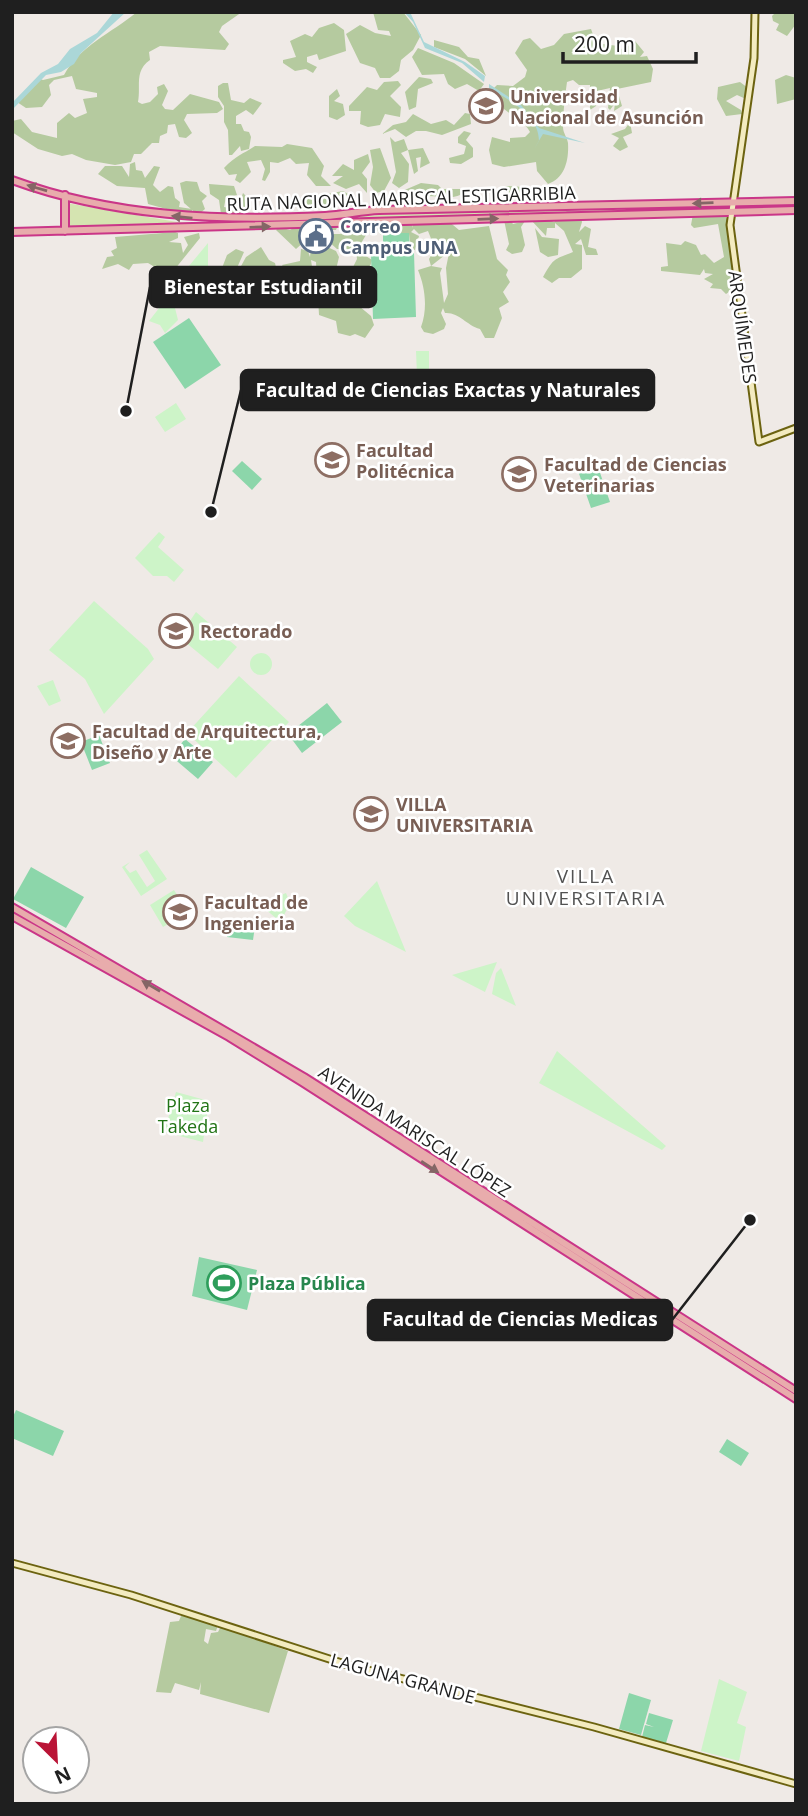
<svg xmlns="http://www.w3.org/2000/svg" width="808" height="1816" viewBox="0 0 808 1816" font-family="'Open Sans',sans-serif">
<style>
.grass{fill:#d5e4b1}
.forest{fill:#b5ca9f}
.park{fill:#cdf4c8}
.pitch{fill:#8cd6aa}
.water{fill:#abd7d8}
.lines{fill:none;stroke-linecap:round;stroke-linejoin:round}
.secondary-casing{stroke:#6c6310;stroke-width:9}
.trunk-casing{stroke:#ca3688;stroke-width:10}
.secondary{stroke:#f3ebc0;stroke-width:5}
.trunk{stroke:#e8acac;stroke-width:6}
.oneway{fill:#846666}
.labels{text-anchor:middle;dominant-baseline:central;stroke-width:5;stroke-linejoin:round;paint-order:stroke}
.education-label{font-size:18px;font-weight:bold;fill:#785e54;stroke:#fff;text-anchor:start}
.street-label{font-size:18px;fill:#1f1f1f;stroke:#fff}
.service-label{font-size:18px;font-weight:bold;fill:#4e5e75;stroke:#fff;text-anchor:start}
.park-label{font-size:18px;fill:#227416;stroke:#fff}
.leisure-label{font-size:18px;font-weight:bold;fill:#27864d;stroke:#fff;text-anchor:start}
.neighbourhood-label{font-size:19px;letter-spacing:2px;fill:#525252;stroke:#fff}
.leader{fill:none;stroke:#1f1f1f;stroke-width:2.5}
.callout-dot{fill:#1f1f1f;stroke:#fff;stroke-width:2.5}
.callout{fill:#1f1f1f;stroke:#1f1f1f;stroke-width:2.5}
.callout-label{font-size:19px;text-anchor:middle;font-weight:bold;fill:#fff}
</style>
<rect width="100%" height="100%" fill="#efeae6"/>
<path class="grass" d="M 66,203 L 177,222 L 202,223 L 425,213 L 723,208 L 66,229 Z"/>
<path class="forest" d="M 137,12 L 242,12 L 222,26 L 219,32 L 229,44 L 225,50 L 160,46 L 149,52 L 150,60 C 134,71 141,86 138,102 L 142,104 L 150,102 L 158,94 L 157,87 L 164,84 L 168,91 L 162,105 L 165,109 L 173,110 L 190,94 L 219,102 L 223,109 L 217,113 L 187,114 L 184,120 L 192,133 L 186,138 L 179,137 L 175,124 L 168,125 L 167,133 L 160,136 L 159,143 L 152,143 L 141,154 L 134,154 L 131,162 L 115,165 L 86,160 L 72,154 L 62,156 L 38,149 L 12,132 L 12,121 L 21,119 L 32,132 L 57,138 L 57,123 L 69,113 L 75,118 L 87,113 L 83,99 L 97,97 L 97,93 L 76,89 L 72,76 L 54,80 L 49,85 L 51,95 L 42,107 L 26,108 L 17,102 L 38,78 L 43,80 L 64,75 C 81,45 110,34 137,12 Z
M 373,12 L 403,12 L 421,35 L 413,50 L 401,60 L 399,71 L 390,78 L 380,78 L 375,68 L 360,63 L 346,34 L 360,25 L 375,33 L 391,36 L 389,31 L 378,30 Z
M 776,12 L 796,12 L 796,24 L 787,36 L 776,30 L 779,24 L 773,21 L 772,16 Z
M 334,23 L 344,30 L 346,51 L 319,60 L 317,54 L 307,57 L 307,62 L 317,67 L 313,73 L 306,69 L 295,71 L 283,63 L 283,60 L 296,57 L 290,41 L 305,34 L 312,37 L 319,28 Z
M 591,29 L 596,43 L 618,46 L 623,50 L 635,41 L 644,52 L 640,57 L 647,56 L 653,69 L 651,82 L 617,89 L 622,106 L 614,111 L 615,103 L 610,110 L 608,108 L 610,88 L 597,91 L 596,106 L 590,110 L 590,85 L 579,85 L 573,80 L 567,82 C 565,96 563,113 563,127 C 563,133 567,137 568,143 C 569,160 565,178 548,184 L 537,171 L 536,162 L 504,167 L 492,164 L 489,150 L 492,137 L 510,142 L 510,138 L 525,137 L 530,132 C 521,115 496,112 492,90 L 497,85 L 513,86 L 525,77 L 527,70 L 515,53 L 523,40 L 530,38 L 541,49 L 554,45 L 564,34 Z
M 434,40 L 459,47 L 468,57 L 479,59 L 486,76 L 465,59 L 434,47 Z
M 418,48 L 454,63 L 484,84 L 479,91 L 467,84 L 455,89 L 448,84 L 444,74 L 422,75 L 412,57 Z
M 786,75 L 796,78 L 796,99 L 777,104 L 775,80 Z
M 419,77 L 431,79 L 433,83 L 418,89 L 416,107 L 409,110 L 405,92 Z
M 398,81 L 401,85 L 390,96 L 401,107 L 400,117 L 385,114 L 380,125 L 368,127 L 360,124 L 361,111 L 349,111 L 349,106 L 367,87 L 377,90 L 384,82 Z
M 740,82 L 748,88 L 746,99 L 737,95 L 726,101 L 741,110 L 742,114 L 726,116 L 717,99 L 718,87 Z
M 223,83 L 228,83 L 231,100 L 244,103 L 250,98 L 262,103 L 253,115 L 246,110 L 236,116 L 236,124 L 241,124 L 244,131 L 249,132 L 251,137 L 249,149 L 241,151 L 240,146 L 232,155 L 229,155 L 228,130 L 224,122 L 224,106 L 218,97 L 218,86 Z
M 337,89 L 340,96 L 334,101 L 343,104 L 345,115 L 337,120 L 329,117 L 329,96 Z
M 465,113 L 470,114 L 471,124 L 442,135 L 426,131 L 416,131 L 406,137 L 395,129 L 382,134 L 393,125 L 406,122 L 413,114 L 431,124 L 446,120 L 454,125 Z
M 630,122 L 632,133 L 623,137 L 628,147 L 620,151 L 613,146 L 619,138 L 611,134 L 625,129 Z
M 464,131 L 471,133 L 466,140 L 473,148 L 473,157 L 461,164 L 450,163 L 449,158 L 464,154 L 466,146 L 458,143 L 458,137 Z
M 390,137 L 395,142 L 404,139 L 408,150 L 423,148 L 430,163 L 420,168 L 421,157 L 416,158 L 418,171 L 414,174 L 408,150 L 401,153 L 409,164 L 408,182 L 399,188 L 392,183 L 396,172 Z
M 287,144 L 312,148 L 324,166 L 321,176 L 331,186 L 316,186 L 307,175 L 309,163 L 296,164 L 290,158 L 278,163 L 270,162 L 270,172 L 265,181 L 262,180 L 265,169 L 261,160 L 247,162 L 251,172 L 240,183 L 235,180 L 237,174 L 229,175 L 224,168 C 235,156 243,154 255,146 L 282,147 Z
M 380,148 L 391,178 L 384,191 L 376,193 L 370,185 L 373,167 L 370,150 Z
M 368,154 L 370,162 L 362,173 L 367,179 L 367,193 L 359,184 L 346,189 L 333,183 L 343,176 L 332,176 L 343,164 L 354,170 L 354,160 Z
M 135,162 L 136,170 L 142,171 L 145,178 L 154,166 L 160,167 L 153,185 L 160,192 L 168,186 L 173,187 L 175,198 L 180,202 L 179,207 L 192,209 L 192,213 L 181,213 L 148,204 L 145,188 L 117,186 L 98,174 L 105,166 L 122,166 L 129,177 L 130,164 Z
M 186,181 L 197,182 L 200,191 L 207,196 L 202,201 L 205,209 L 198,215 L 184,203 L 180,183 Z
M 421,183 L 438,185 L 442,189 L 464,189 L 465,191 C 455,202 439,195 426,196 C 415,196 410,205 398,201 L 400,192 Z
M 209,184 L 234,186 L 237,195 L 226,197 L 224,207 L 237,209 L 243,193 L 250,200 L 249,211 L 238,217 L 221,214 L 219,200 L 210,194 Z
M 507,186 L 524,187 L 529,197 L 494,201 L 492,196 L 497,189 Z
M 343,191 L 350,195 L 324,198 L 337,202 L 335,208 L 307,209 L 293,206 L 290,201 Z
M 567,211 L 580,212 L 582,222 L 579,232 L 585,226 L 591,229 L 588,247 L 596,249 L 598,255 L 586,255 L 581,239 L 575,244 L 582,245 L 582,269 L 571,278 L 559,278 L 552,283 L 543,277 C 554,258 553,260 573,252 L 564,231 L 555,223 L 555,228 L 547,228 L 546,236 L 530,219 L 538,213 L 540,216 L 550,215 L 549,220 L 554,222 Z
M 724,213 C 731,222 733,272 736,287 L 726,294 L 721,289 L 710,288 L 713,284 L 704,279 L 713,274 L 705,273 L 704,269 L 700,275 L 661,271 L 661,267 L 668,266 L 666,243 L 681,245 L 685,241 L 696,245 L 701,255 L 705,254 L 714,263 L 724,257 L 718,224 L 694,228 L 691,225 L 693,214 Z
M 324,218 L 338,224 L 340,219 L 344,223 L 347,218 L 361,224 L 366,235 L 357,250 L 372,260 L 369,270 L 352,269 L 357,259 L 356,250 L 337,249 L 328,241 L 329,234 L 341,234 L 338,225 L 336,230 L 327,230 L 321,239 L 305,237 L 305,241 L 296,249 L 276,230 L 279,227 L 290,230 L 297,226 L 304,231 L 313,219 Z
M 447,220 L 459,230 L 489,226 L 497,259 L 508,270 L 506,275 L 510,282 L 503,292 L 509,302 L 499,308 L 502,318 L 494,338 L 485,338 L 480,329 C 466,325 459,312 445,313 L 443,308 L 441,313 L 446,324 L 444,329 L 433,334 L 424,332 L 421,327 C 428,308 425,287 418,270 L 431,266 L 429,259 L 435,249 L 443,249 L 445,255 L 431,266 L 442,268 L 440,273 L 444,303 L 448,294 L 446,268 L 449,253 L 443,241 L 432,241 L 428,231 L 419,234 L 414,229 L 411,232 L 419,236 L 415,250 L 411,249 L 409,234 L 381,235 L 376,229 L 380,221 L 411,223 L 413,228 L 412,223 Z
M 504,220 L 510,220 L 513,224 L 525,221 L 521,227 L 525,245 L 522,252 L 512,254 L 506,250 L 509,244 Z
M 535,228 L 542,237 L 559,239 L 558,255 L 548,257 L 540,252 Z
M 175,232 L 178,233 L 178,238 L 169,242 L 181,243 L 183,253 L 188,245 L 184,237 L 199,233 L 200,238 L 158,290 L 155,289 L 154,284 L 163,278 L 163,272 L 148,263 L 133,264 L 129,270 L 118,264 L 102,269 L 107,257 L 114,256 L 111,251 L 117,248 L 115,237 Z
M 321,244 L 336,251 L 339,257 L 335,274 L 343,281 L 339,289 L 339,304 L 345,303 L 343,294 L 351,291 L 356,293 L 363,283 L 370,286 L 369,295 L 359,306 L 371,316 L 374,325 L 365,338 L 355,334 L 350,336 L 338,333 L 336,321 L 319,315 L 316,262 L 311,260 L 314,280 L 309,286 L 284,285 L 290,277 L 282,265 L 300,261 L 301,249 L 308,251 L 310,257 L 311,247 Z
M 261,247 L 269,260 L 275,263 L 280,285 L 275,290 L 270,289 L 267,283 L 260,287 L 249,279 L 239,283 L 235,277 L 246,257 Z
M 236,249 L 244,252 L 233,277 L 227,280 L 222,268 L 227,255 Z
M 188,1615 L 218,1625 L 216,1631 L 206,1629 L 204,1641 L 208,1644 L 211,1633 L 218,1632 L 221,1626 L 288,1651 L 269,1713 L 200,1694 L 201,1682 L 199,1690 L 175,1683 L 171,1693 L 156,1692 L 170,1622 L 179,1621 L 181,1616 Z"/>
<path class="park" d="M 208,243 L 208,275 L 179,278 Z
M 167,298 L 174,304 L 178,320 L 165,333 L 160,325 L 149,321 Z
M 416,351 L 429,351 L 429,375 L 457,373 L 458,389 L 418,400 Z
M 176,403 L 186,419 L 165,432 L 155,417 Z
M 159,532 L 165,537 L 158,547 L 184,570 L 174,582 L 167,576 L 153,576 L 135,558 Z
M 94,601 L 148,649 L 154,659 L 104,714 L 85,679 L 49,650 Z
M 196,612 L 237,647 L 218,669 L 179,637 Z
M250 664a11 11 0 1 1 22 0a11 11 0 1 1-22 0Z
M 239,676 L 289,722 L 236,778 L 187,733 Z
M 53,680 L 61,701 L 49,706 L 37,686 Z
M 147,850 L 167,879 L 141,896 L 122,867 L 130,862 L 125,867 L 130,873 L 136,870 L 147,887 L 155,881 L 139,855 Z
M 377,881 L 406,952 L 355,926 L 344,916 Z
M 174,890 L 188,912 L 163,927 L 150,905 Z
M 286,893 L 290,903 L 283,917 L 277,919 L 264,908 L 272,899 Z
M 497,962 L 485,992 L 452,975 Z
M 501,968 L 516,1006 L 492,994 L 496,973 Z
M 557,1051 L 666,1146 L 662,1150 L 539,1083 Z
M 176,1092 L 209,1101 L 203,1142 L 164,1132 Z
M 719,1679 L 747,1692 L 737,1723 L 746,1727 L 739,1761 L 701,1751 Z"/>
<path class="pitch" d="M 383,233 L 409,233 L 410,251 L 383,251 Z
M 414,253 L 416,317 L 373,319 L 371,254 Z
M 189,318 L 221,365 L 185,389 L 153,342 Z
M 242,461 L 262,479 L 252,490 L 232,471 Z
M 596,461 L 610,502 L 591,508 L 577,468 Z
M 327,703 L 342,722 L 302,753 L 288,734 Z
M 99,735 L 110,763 L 92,770 L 81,742 Z
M 185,739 L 213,762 L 198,779 L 171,756 Z
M 31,867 L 84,897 L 66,928 L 13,899 Z
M 228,924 L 255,926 L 253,940 L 227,937 Z
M 199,1257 L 257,1270 L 247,1310 L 192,1296 Z
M 16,1410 L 64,1431 L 53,1456 L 12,1438 L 12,1419 Z
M 727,1439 L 749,1453 L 741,1466 L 719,1452 Z
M 629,1693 L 651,1700 L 641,1735 L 619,1729 Z
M 649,1713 L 673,1720 L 666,1743 L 642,1737 L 645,1725 L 654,1727 L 646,1724 Z"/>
<path class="water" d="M 114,12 L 126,12 L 81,53 L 74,64 L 61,72 L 46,75 L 12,110 L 12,103 L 41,73 L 58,64 L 70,49 L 97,33 Z
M 404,12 L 410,12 L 424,42 L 465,62 L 485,76 L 484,82 L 462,63 L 425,48 L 413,22 Z
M 489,84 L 521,105 L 539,128 L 585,143 L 543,134 L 534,149 L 539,141 C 539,114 508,100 489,88 Z"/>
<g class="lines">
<g class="secondary-casing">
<path id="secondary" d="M 755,12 L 754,58 L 730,225 L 759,442 L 796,428
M 12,1563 L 131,1595 L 348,1665 L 594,1727 L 796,1784"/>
</g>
<g class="trunk-casing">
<path id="trunk" d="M 12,180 C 113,217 220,221 325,216 C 343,215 361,211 379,210 L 796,201
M 65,231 L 65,195
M 12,232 L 796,210
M 12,907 L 304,1077 L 796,1391
M 12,916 L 229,1037 L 302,1082 L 796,1399"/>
</g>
<use href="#secondary" class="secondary"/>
<use href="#trunk" class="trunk"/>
</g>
<defs><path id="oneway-solid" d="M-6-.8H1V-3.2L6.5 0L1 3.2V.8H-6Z" transform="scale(1.75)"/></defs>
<g class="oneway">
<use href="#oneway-solid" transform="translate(37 188) rotate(-164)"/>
<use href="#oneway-solid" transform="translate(703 203) rotate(178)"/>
<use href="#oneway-solid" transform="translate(182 217) rotate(-174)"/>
<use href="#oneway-solid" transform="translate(488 219) rotate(-2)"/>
<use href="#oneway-solid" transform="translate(260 227) rotate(-2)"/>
<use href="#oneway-solid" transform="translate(151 986) rotate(-150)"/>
<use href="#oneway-solid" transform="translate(430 1167) rotate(33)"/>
</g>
<defs>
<g id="university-ring" transform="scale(1.75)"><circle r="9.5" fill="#fff" stroke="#8d6e63" stroke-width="1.5"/><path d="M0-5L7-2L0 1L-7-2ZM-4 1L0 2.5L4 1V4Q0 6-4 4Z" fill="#8d6e63"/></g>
<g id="civic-ring" transform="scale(1.75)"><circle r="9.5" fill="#fff" stroke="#5c6f8a" stroke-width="1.5"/><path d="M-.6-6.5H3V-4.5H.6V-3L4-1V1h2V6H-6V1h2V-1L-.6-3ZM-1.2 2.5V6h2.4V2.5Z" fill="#5c6f8a"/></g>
<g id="stadium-ring" transform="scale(1.75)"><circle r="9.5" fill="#fff" stroke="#2e9e5b" stroke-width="1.5"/><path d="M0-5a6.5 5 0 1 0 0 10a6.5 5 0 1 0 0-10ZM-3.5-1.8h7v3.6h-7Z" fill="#2e9e5b"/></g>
</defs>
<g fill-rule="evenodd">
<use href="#university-ring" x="486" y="106"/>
<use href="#civic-ring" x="316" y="236"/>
<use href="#university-ring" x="332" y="460"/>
<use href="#university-ring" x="519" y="474"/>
<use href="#university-ring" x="176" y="631"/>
<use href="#university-ring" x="68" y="741"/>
<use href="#university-ring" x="371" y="814"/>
<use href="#university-ring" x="180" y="912"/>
<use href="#stadium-ring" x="224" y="1283"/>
</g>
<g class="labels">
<g class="education-label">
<text x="510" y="96">Universidad<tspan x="510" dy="21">Nacional de Asunción</tspan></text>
<text x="356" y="450">Facultad<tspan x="356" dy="21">Politécnica</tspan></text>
<text x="544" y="464">Facultad de Ciencias<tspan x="544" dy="21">Veterinarias</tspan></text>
<text x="200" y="631">Rectorado</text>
<text x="92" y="731">Facultad de Arquitectura,<tspan x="92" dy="21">Diseño y Arte</tspan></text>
<text x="396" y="804">VILLA<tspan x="396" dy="21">UNIVERSITARIA</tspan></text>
<text x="204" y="902">Facultad de<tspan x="204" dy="21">Ingenieria</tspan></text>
</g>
<g class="street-label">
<text transform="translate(401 198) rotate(-2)">RUTA NACIONAL MARISCAL ESTIGARRIBIA</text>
<text transform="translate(743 327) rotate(82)">ARQUÍMEDES</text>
<text transform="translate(415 1131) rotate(33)">AVENIDA MARISCAL LÓPEZ</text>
<text transform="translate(403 1678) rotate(15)">LAGUNA GRANDE</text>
</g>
<g class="service-label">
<text x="340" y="226">Correo<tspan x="340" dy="21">Campus UNA</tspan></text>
</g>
<g class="park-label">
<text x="188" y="1105">Plaza<tspan x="188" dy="21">Takeda</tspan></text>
</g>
<g class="leisure-label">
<text x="248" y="1283">Plaza Pública</text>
</g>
<g class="neighbourhood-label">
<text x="586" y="876">VILLA<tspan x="586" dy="22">UNIVERSITARIA</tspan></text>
</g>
</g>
<path class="leader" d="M126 411L150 287M211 512L241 390M750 1220L672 1320"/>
<g class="callout-dot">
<circle cx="126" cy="411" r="7"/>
<circle cx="211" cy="512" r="7"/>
<circle cx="750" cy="1220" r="7"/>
</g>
<g class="callout">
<rect x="150" y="267" width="226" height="40" rx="7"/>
<rect x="241" y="370" width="413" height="40" rx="7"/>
<rect x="368" y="1300" width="304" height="40" rx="7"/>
</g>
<g class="callout-label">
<text x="263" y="294">Bienestar Estudiantil</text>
<text x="448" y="397">Facultad de Ciencias Exactas y Naturales</text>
<text x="520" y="1326">Facultad de Ciencias Medicas</text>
</g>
<rect width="808" height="1816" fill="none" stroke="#1f1f1f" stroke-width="28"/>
<g transform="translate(56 1760) rotate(156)"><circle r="33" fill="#ffffff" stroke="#a5a5a5" stroke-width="2"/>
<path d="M0-5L12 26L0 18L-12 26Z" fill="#ba1436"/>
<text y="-10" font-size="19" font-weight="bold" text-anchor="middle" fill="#1f1f1f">N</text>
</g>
<path d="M563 52v10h133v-10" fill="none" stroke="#1f1f1f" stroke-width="3.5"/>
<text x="574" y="52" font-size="21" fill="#1f1f1f" stroke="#ffffff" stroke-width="5" paint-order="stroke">200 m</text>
</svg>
